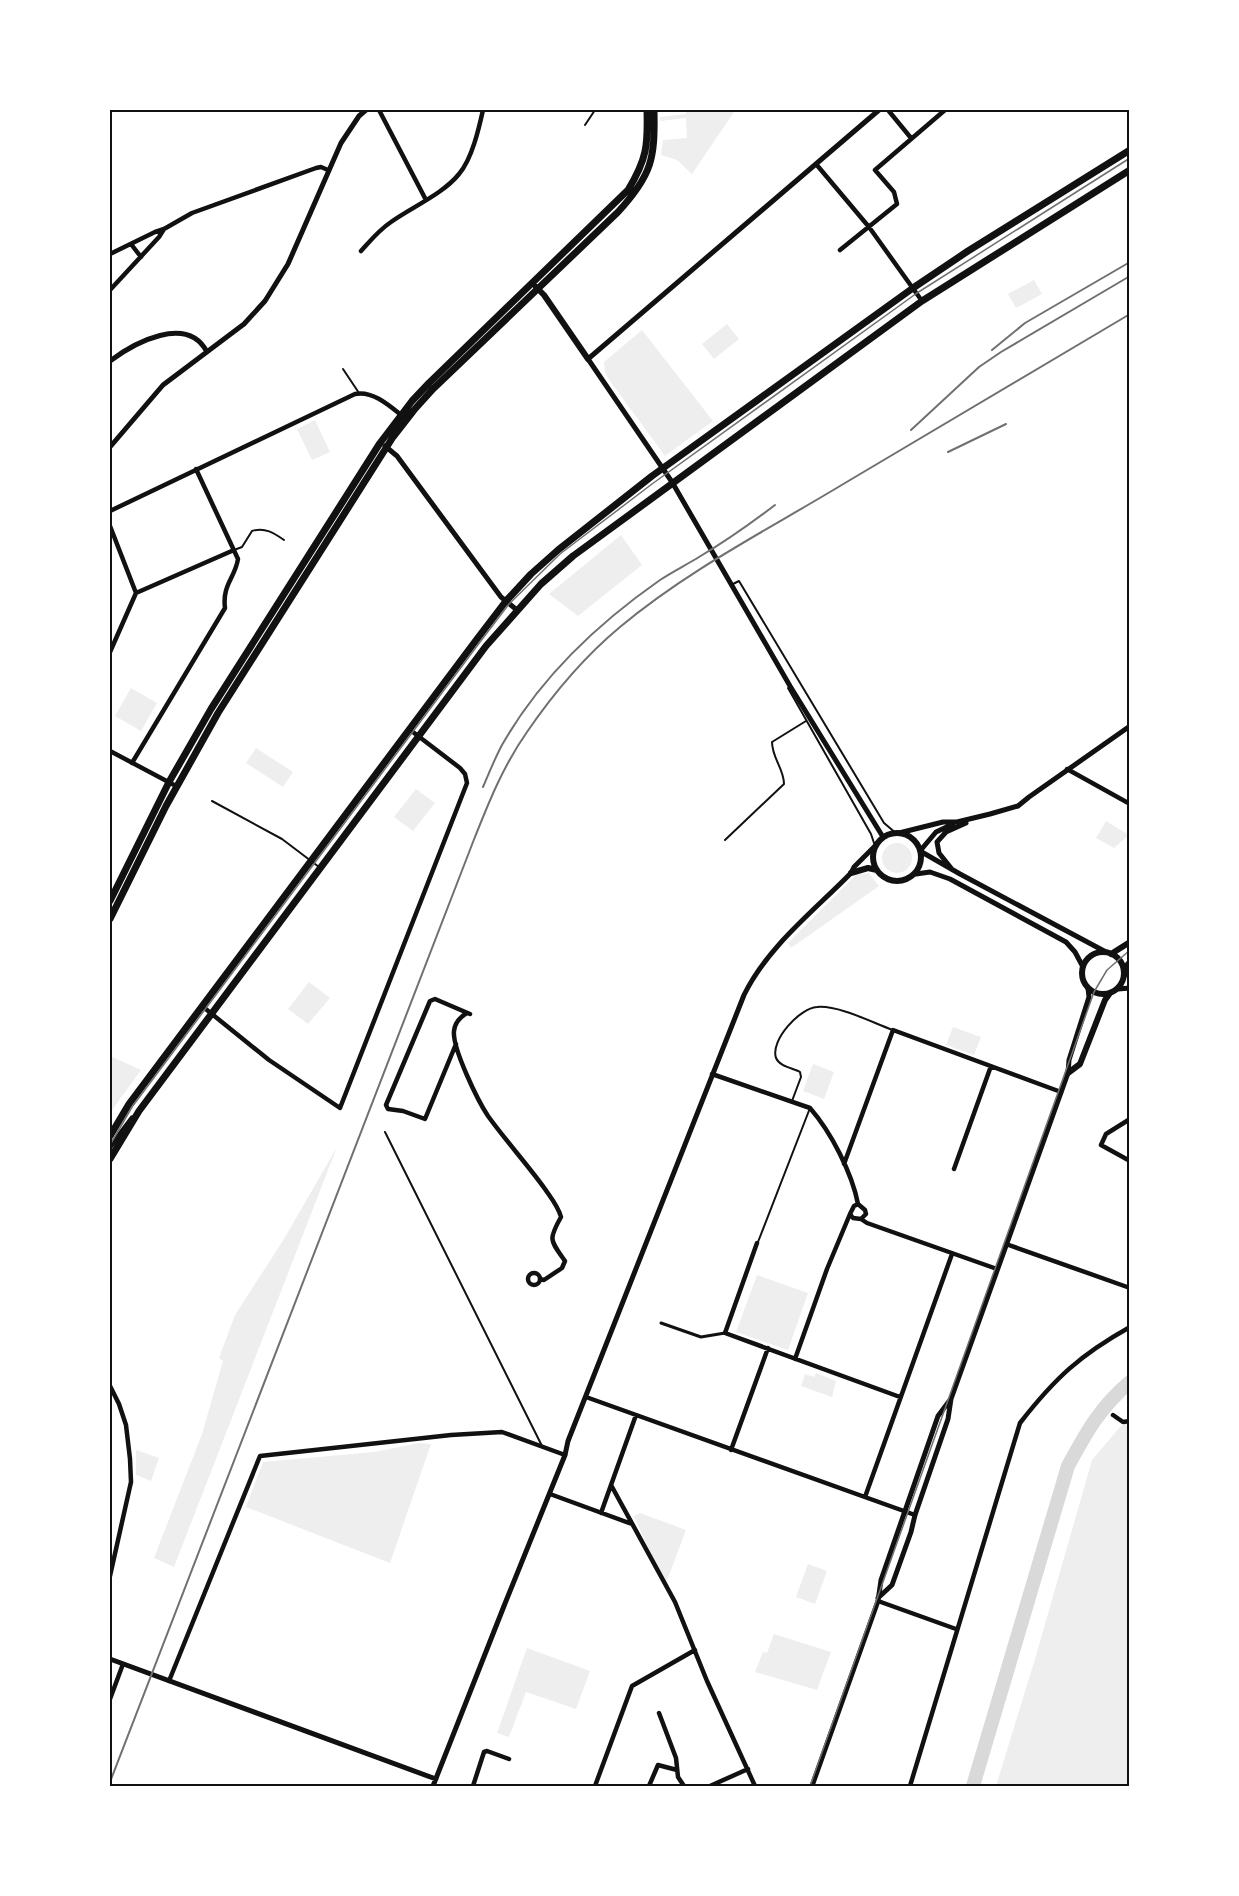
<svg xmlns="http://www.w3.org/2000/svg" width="1239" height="1896" viewBox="0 0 1239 1896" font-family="'PT Sans',sans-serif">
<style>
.green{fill:#eee}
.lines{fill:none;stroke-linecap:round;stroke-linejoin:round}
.river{stroke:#d9d9d9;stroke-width:14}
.service{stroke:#111;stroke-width:2}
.pedestrian{stroke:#111;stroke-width:3}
.minor{stroke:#111;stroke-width:4.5}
.tertiary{stroke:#111;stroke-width:5}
.secondary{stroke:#111;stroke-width:6}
.primary{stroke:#111;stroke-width:7}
.tram{stroke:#707070;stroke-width:1.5}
.rail{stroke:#707070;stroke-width:2}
.neatline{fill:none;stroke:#111;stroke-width:2}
</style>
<rect width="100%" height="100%" fill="#fff"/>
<path class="green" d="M 686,110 L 730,110 L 734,112 L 692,174 L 677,160 L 661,155 L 663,140 L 687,138 L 686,118 L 660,121 L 660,117 L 686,114 Z
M 1034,280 L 1042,294 L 1016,308 L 1008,294 Z
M 727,324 L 739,339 L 714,359 L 702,344 Z
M 642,330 L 713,421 L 665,456 L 610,381 L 605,372 L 604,362 Z
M 315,420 L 330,452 L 312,460 L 297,429 Z
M 621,535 L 642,565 L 578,616 L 549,594 Z
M 131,688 L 157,703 L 141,731 L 115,716 Z
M 256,748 L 293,772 L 283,787 L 246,763 Z
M 416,789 L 435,803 L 413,831 L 394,817 Z
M 1106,821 L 1129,835 L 1114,848 L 1096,838 Z
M882 858a15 15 0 1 1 30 0a15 15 0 1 1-30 0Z
M 869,873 L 879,886 L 791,948 L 788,943 L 856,875 Z
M 309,982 L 330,998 L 308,1024 L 288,1009 Z
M 953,1027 L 981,1037 L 974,1055 L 946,1045 Z
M 110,1056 L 141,1070 L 110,1113 Z
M 813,1064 L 834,1072 L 824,1099 L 803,1091 Z
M 337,1147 L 174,1567 L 154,1558 L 202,1434 L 223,1361 L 219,1358 L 235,1315 L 284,1239 Z
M 757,1275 L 808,1293 L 788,1350 L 736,1332 Z
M 816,1373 L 836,1381 L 832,1397 L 801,1386 L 805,1374 L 814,1377 Z
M 1129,1421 L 1129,1786 L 996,1786 L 1035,1659 L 1092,1460 L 1120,1427 Z
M 419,1443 L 431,1444 L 390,1563 L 246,1507 L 263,1462 L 374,1452 Z
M 136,1450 L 159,1458 L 151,1481 L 136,1475 Z
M 640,1513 L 686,1530 L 665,1586 L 634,1516 Z
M 808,1564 L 827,1571 L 815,1604 L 796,1597 Z
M 774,1634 L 831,1652 L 817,1690 L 755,1672 L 763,1652 L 767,1653 Z
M 527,1648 L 590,1671 L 576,1709 L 526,1692 L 509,1737 L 497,1733 Z"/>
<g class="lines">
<path class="river" d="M 973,1786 L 1068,1466 C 1086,1433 1100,1407 1130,1382"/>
<path class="service" d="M 585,125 L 595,110
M 343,369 L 359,393
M 234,550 L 242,547 L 252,531 C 265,527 274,533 284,540
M 733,584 L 739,581 L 884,823 L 897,834
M 788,688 L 871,834 L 875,846
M 212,801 L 282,839 L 319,867
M 725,840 L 784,784 C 784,769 772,758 772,742 L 806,721
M 792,1101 L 801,1077 L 800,1072 C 793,1068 780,1067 776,1058 C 770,1040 800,1008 817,1007 C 839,1005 873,1023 893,1030
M 385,1132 L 542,1446
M 758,1242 L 810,1108"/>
<path class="pedestrian" d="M 661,1323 L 701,1337 L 725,1333"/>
<path class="minor" d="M 379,110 L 426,200
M 888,110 L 911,138
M 816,164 L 869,227 L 922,301
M 131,244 L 141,257
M 840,250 L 897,204 L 894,192 L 875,170 L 945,110
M 361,251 C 371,240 379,230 391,222 C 412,207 443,194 459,174 C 472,159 479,128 483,110
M 110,254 L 155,232 L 164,229 L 192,213 L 316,168 L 321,167 L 328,170
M 110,290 L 159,237 L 164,229
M 110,511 L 355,394 C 374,390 392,408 406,419
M 110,526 L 136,593 L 110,652
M 136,593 L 234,550
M 110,751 L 176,786
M 132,763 L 225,608 C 222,585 235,578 238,559 L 196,469
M 1067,769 L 1130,804
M 202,1006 L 269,1060 L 340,1108 L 467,783 L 465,774 L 460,768 L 409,729
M 467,1013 C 460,1017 455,1022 454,1031 C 452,1048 478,1101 488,1116 C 506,1141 527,1164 545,1189 C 551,1198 558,1206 561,1217 C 548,1240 550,1240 565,1261 L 562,1268 L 544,1280 L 540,1279
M 456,1044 L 425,1119 L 403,1111 L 388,1109 L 386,1105 L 430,1001 L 435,999 L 470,1014
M 712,1074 L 810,1108 C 831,1132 852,1173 858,1204 L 865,1210 L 866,1214 L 861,1219
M 1130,1119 L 1106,1134 L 1101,1145 L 1130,1161
M 844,1164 L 893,1030 L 1061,1092
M 954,1169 L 991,1066
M 858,1204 L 854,1206 L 850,1214 L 853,1218 L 861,1219 L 867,1223 L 997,1269
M 757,1243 L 725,1333 L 900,1397
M 1006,1244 L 1130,1288
M528 1279a6 6 0 1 1 12 0a6 6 0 1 1-12 0Z
M 795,1359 L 827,1269 L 850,1214
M 110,1386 L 119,1404 L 126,1425 L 130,1459 L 131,1482 L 110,1576
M 586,1397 L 915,1515
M 1113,1415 L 1123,1422 L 1130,1421
M 731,1450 L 768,1348
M 611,1485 L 675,1602 L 707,1681 L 755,1786
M 550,1494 L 632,1524
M 865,1497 L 952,1254
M 601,1513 L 636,1415
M 878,1601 L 956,1629
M 169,1681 L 260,1456 L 451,1435 L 502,1432 L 565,1455
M 110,1699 L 123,1664
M 659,1713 L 676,1758 L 678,1777 L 684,1786
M 473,1786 L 484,1752 L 487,1751 L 509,1759
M 595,1786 L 632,1686 L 695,1650
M 649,1786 L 658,1765 L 677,1770
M 710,1786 L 748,1769
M 910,1786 L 1020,1423 C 1055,1378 1080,1355 1130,1327"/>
<path class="tertiary" d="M 879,110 L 588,359 L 672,482 L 790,686 L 883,837
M 110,361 C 134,343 187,314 207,352
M 385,446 L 397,456 L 501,597 L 517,610
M 110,447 L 163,385 L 244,324 L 265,301 L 288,264 L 341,143 L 359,116 L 366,110
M 953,824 L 936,832 L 920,851 L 960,874 L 1106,952
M 899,833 L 943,822 L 957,822 L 990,814 L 1018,806 L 1029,797 L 1130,726
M 951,868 L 939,853 L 937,842 L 946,832 L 966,823
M 916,874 L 930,872 L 950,879 L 1066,942 L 1075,952 L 1083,967
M 1118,989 L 1130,988
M 110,1147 L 132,1118
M 878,1598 L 892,1585 L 911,1532 L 915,1515 L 948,1419 L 951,1399 L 1068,1073 L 1069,1060 L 1089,997 L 1088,988
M 110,1659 L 436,1779
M 433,1786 L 504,1606 L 565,1455 L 568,1441 L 744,995 C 768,946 814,911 851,873 L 854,867 L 875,846
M 812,1786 L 878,1601 L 881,1580 L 938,1416 L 950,1400"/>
<path class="secondary" d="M 536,287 L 544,295 L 588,359
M873 857a24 24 0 1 1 48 0a24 24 0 1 1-48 0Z
M 851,873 L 868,868 L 877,870
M1082 973a21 21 0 1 1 42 0a21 21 0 1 1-42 0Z
M 1111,954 L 1130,942
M 1130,962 L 1124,969 L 1130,976
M 1068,1073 L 1080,1064 L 1105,1000 L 1110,993"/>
<path class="primary" d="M 110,901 L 169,782 L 211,709 L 380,443 L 412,401 L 429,383 L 628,190 C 647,159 648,145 647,110
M 110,919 L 166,806 L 218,713 L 393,437 L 414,410 L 433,389 L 618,212 C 652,175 655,159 654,110
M 110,1136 L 129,1104 L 477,639 L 506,601 L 531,574 L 558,550 L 652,476 L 913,288 L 968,251 L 1130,150
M 110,1159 L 139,1111 L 486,646 L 541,584 L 573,556 L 922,301 L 1130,170"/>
<path class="tram" d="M 110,1145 L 132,1107 L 480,642 L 509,604 L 560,554 L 652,484 L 917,293 L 1130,158
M 810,1786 L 1094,992 L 1107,970 L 1130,950"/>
<path class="rail" d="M 992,350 L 1025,323 L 1130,262
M 911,430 L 979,367 L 1001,352 L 1130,276
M 948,452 L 1006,424
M 483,787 C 489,773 495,758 502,745 C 540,678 597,624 660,580 C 672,572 686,565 699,557 C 726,541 750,524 775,505
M 110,1782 L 473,842 C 488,804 503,766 527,732 C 553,694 584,657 620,627 C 688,570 769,529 845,483 C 939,427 1034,370 1130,314"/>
</g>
<rect width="1239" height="1896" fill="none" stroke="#ffffff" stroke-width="222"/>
<rect x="111" y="111" width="1017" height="1674" class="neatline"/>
</svg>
